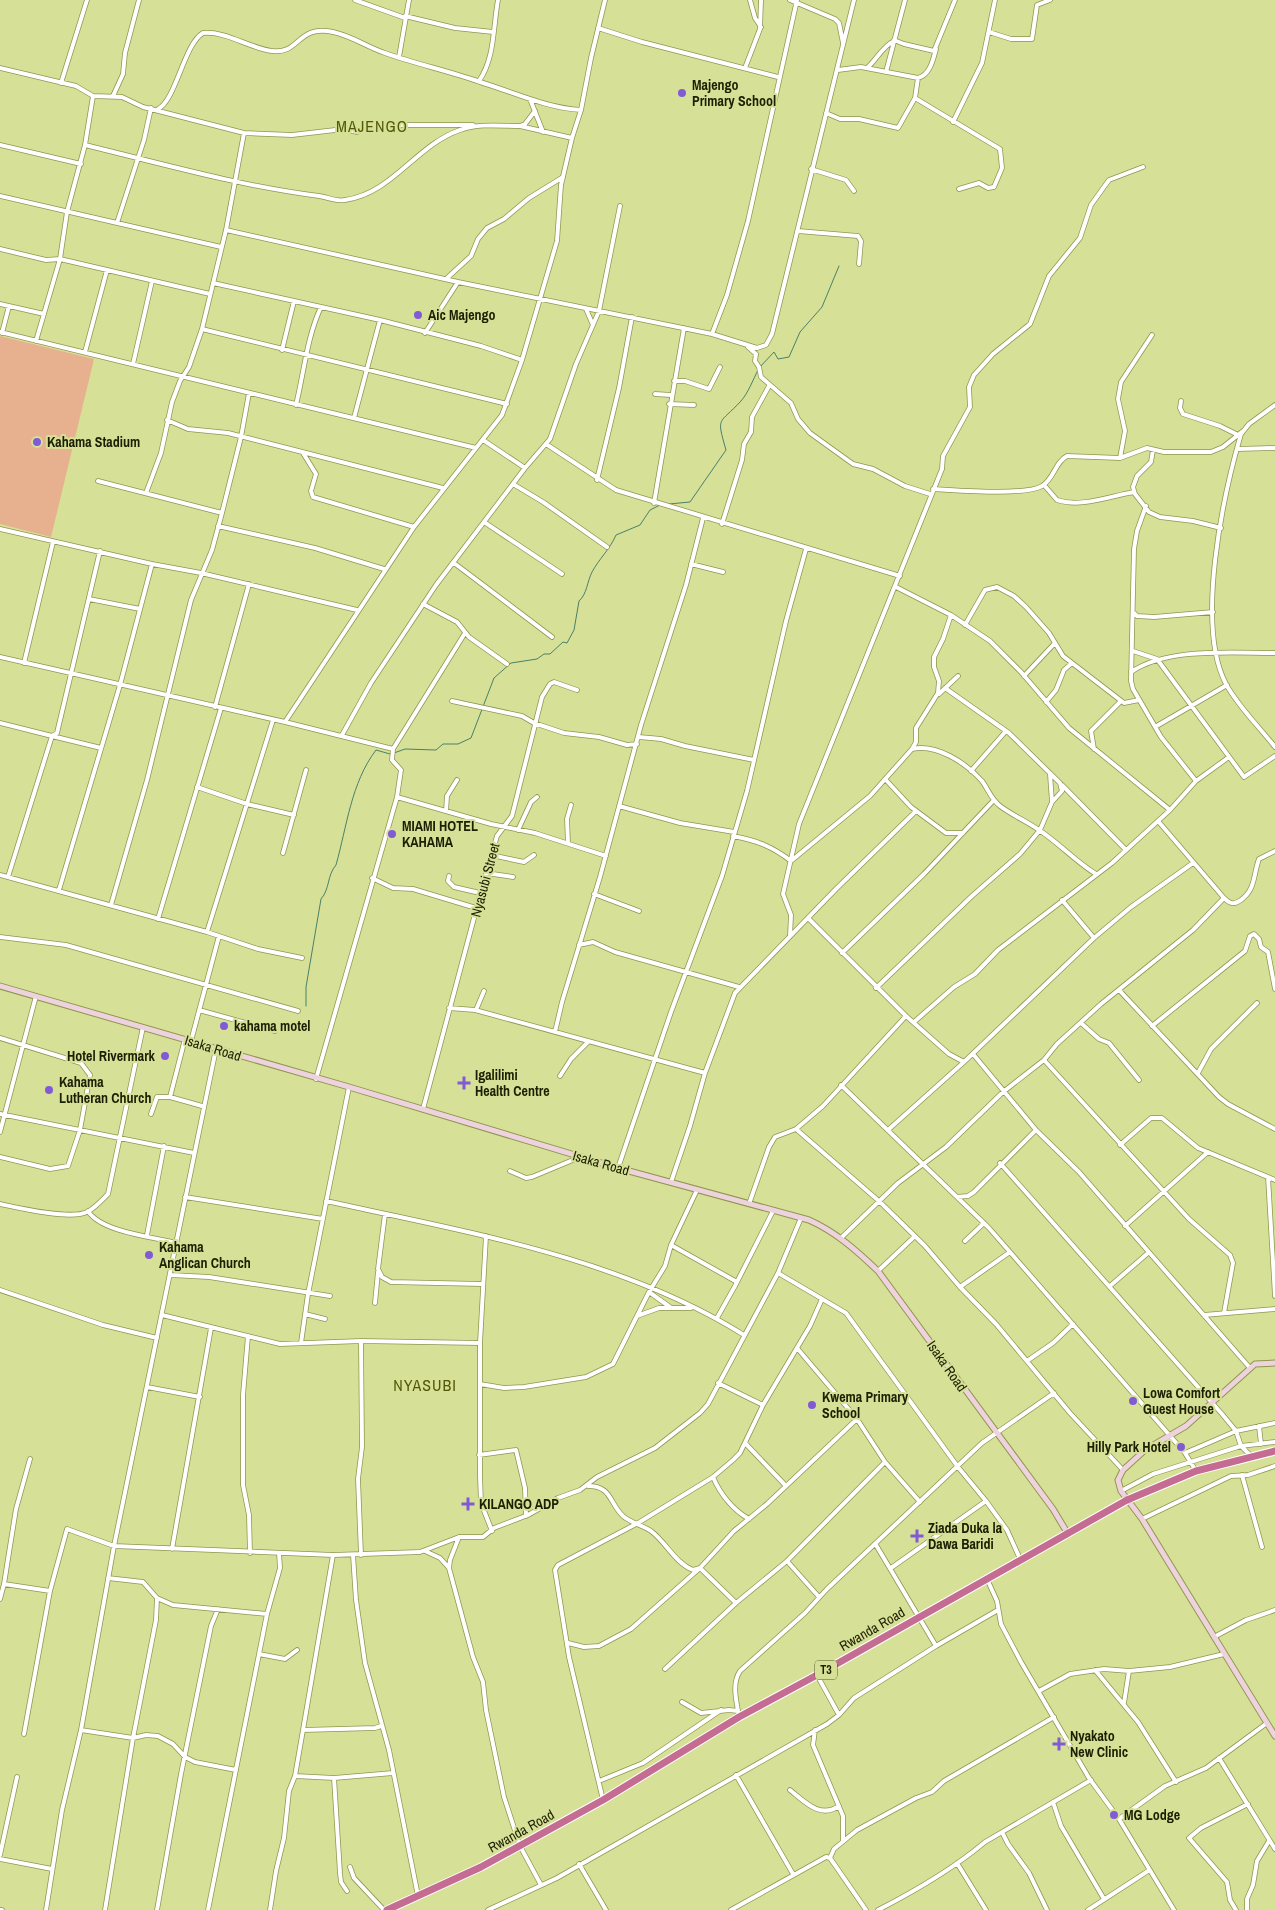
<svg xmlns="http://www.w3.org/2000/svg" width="1275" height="1910" viewBox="0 0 1275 1910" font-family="'Archivo Narrow',sans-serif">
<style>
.green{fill:#e7b08e}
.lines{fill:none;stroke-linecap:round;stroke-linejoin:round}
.stream{stroke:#49816a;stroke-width:1}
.street-casing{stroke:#8f9650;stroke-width:5.5}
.secondary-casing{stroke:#8f9650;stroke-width:7}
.highway-casing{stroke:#fff;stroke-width:9}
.street{stroke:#fff;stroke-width:4}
.secondary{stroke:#eed3de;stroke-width:5}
.highway{stroke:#c56c92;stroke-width:7}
.poi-dot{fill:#805bd5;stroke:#d7e097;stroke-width:2}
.labels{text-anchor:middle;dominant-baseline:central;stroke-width:4;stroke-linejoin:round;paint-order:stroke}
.shield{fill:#d7e097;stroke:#54592f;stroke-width:1}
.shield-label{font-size:12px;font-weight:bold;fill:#1c1f02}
.poi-label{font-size:14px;font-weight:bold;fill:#1c1f02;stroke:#d7e097;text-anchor:start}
.street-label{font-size:14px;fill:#1c1f02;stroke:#d7e097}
.quarter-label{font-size:16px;letter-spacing:1px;fill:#525809;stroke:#d7e097}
</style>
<rect width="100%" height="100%" fill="#d7e097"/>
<path class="green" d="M 0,336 L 94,359 L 51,537 L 0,524 Z"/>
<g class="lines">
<path class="stream" d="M 760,367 L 774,352 L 778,359 L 789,357 L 800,332 L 822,307 L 839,266
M 669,504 L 690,502 L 726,450 C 716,415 719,425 741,401 C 748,393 753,380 758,370
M 394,753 L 405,749 L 436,750 L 443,744 L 458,744 L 471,738 L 494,678 L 511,663 L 537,659 L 544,654 L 550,654 L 563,642 L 567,643 L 574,630 L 579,601 C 587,594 587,582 592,572 C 599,559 610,549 616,535 L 640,525 L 650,510 L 660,505
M 306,1006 L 306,987 L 321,899 C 330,889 327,875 336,865 C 347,826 351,783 376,750 L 390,754"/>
<g class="street-casing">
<path id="street" d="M 355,0 L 405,18
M 750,0 L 755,18 L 761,27
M 790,0 L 835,19 L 839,23 L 843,43
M 405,16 L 455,28 L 493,32
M 598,28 L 642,42 L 778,77
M 989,32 L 1011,39 L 1032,39 L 1037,5 L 1050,0
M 894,40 L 904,44 L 934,51 L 955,0
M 399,57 L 409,0
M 0,68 L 76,86 L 93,96 L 85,145 L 67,212 L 60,259 L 36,341
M 745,68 L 760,29 L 761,0
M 867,68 C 876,60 883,46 894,41
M 838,70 L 861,67 L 918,78 C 930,75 933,60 936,49
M 886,72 L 905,0
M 479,81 C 495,58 493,27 498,0
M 61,83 L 87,0
M 93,96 L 122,97 L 143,107 L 244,133 L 226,230 L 202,329 L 189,367 L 180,381 L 172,402 L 161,453 L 146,493
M 113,96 L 123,74 L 125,53 L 139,0
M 915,98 L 1000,149 L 1002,168 L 994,187 L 988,188 L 979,183 L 959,189
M 530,99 L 543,132
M 158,109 C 176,100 184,44 203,33 C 226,31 249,48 272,51 C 300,55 297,24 333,32 C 352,36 367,47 385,53 C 416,64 449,71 480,82 C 513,92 546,108 581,110
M 826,113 L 840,119 L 859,119 L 898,128 L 915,98 L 918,78
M 953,122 L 982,63 L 995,0
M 520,126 L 572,138
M 244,133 L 292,135 L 344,129 L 357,132 L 368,125 L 473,125
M 0,145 L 81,164
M 85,145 C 163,164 240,186 319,196 C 327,197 337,202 345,200 C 393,193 416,145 460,130 C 480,123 500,126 520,126 L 525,124 L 535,111
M 811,169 L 846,180 L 854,191
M 0,196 L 221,247
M 117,223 L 144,140 L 151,108
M 226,230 L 458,282
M 798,231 L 858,236 L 861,241 L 859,264
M 0,249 L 46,260 L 60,259 L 210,294
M 446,279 L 471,256 L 478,239 L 487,228 L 504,219 L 529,198 L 563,177
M 213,283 L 380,320 L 481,346 L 522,360
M 0,304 L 44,314
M 586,309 L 593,325
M 202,329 L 507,404
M 0,332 L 476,448
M 2,333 L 9,306
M 425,333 L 458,282 L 712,334 L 757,348 L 766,345 L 772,334 L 854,0
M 712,334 L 727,295 L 748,221 L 797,0
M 748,347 L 756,354 L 755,361 L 759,367 L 761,377 L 791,403 L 798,419 L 810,433 L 853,464 L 873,469 L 905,486 L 930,494
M 282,350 L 294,301
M 85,352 L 107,270
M 133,364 L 152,281
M 674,381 L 685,381 L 709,389 L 720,367
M 655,394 L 671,395
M 1181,401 L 1180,408 L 1183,414 L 1220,426 L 1238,435
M 669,404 L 694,405
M 296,405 C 304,372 307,337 321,307
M 1275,405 L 1249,424 L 1241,434 C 1223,496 1195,625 1226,684 C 1237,705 1260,728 1275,747
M 354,418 L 380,320
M 167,420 L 188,429 L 228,433 L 443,488
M 483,440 L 525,468
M 546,444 L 616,490 L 900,576
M 1237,449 L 1275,448
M 1153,450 L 1151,462 L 1137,476 L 1133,487 L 1135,494 L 1149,512 L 1160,517 L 1193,521 L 1221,528
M 303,453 L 316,474 L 311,491 L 313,497 L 414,527
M 1120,458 L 1125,431 L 1118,399 L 1121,382 L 1152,335
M 597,480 L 619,388 L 632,317
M 98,481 L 222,513
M 513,484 L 543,502 L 607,547
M 1044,485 L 1057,500 C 1081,508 1110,496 1134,492
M 933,489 C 955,490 1026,496 1042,486 C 1054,479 1055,462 1067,456 L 1120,458 L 1147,448 L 1164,452 L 1211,452 L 1223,447 L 1243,431
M 654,503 L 684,328
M 1146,506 L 1137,531 L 1134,549 L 1131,681 L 1133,689 L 1161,737 L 1196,781
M 484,522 L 562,574
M 722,524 L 742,460 L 744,444 L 751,432 L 752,417 L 769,386
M 218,526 L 315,548 L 384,569
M 0,529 L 152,564 L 201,573 L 357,610
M 454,563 L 552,637
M 691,564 L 723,572
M 896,587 L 951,615 L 990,641 L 1021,672 L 1069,728 L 1170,810
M 89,599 L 140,609
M 423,604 L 457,622 L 469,637 L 507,664
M 1134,613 L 1137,616 L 1154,617 L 1213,612
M 965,625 L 985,590 L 997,587 L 1014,596 L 1026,607 L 1049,633 L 1063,656 L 1124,703 L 1139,700
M 1133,651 L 1157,659 L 1244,777 L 1275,756
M 0,657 L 285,722 L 393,749 L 392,760 L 401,770 L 397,797 L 316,1079
M 24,663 L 53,542
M 1131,672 C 1168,647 1232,653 1275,653
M 1024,676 L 1054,644
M 939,694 L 958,676
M 452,701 L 522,716 L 534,723 L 564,733 L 599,737 L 627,745 L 637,744
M 1046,702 L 1056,690 L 1064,670 L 1072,663
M 215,707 L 249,584
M 285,722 L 414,527 L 502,415 L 522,360 L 557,241 L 561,185 L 572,138 L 581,110 L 591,58 L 605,0
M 0,723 L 52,736 L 57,733 L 100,551
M 1155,727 L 1227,685
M 342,735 L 371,683 L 436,585 L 525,468 L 550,439 L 576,364 L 599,311 L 620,206
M 639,737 L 661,739 L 685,746 L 754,760
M 393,749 L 465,633
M 912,749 C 936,743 966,763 982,781 C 988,789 991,799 1000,806 C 1012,815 1026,821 1039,830 C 1059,843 1076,862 1096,874
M 1094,749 L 1091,731 L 1121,701
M 971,771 L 1006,731
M 1050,774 L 1052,802
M 885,779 L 911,807 L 946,833 L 963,833
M 1062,785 L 1126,850
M 197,787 L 247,804 L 294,815
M 397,797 L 491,824 L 535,833 L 606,856
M 619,806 L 680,823 L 734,832
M 446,811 L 447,796 L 457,780
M 1158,821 L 1224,898 C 1230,904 1234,905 1241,900 C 1256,889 1253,875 1259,859 L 1275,851
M 518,830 L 531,802 L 537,797
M 733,836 C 756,840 773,847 791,861 L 870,796 L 912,749 L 916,742 L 916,728 L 938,693 L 939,681 L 934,667 L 934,657 L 943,639 L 951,615
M 568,843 L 567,819 L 571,805
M 283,853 L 306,770
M 491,855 L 524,862 L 534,855
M 486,873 L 513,877
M 0,875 L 207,932 L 258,949 L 302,958
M 449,876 L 448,881 L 454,887 L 480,893
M 8,877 L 52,736 L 101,748
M 372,878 L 393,888 L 413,889 L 476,908
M 59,890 L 120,685 L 152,564
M 594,894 L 639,911
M 1062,900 L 1094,938
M 111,905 L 147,780 L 191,600 L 212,550 L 222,513 L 241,437 L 249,393
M 808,918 L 906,1016 L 949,1054 L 964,1062
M 158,919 L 221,708
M 207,932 L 273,720
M 790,936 L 791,915 L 783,894 L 799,824 L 942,469 L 943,456 L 970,407 L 969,387 L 974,375 L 993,354 L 1030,324 L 1049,276 L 1080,238 L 1091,205 L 1109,180 L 1143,167
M 0,937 L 66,945 L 298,1011
M 579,945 L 593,942 L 615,952 L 739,987
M 842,953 L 924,874 L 994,800
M 876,988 L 972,896 L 1020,854 L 1040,830 L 1052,802 L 1062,791 L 1060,783 L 1009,733 L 945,688
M 1119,990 L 1219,1097 L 1228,1104 L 1275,1129
M 449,1008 L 475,1010 L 705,1073
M 199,1010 L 275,1031
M 476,1010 L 484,991
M 914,1022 L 954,987 L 975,974 L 998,950 L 1112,863 L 1170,810 L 1196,781 L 1229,757
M 1081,1023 L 1099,1039 L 1109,1043 L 1139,1080
M 1152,1026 L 1245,951 L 1250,936 L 1254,934 L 1259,939 L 1261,947 L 1268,952 L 1275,989
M 555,1032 L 562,1002 L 600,877 L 641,725 L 686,585 L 703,518
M 0,1038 L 81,1063 L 90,1075 L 80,1130 L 68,1166 L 50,1169 L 0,1157
M 191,1041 L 219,936
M 973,1054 L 1036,1130 L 1079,1172 L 1250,1368
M 1044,1060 L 1189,1219 L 1230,1255 L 1233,1263 L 1224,1313
M 1198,1073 L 1211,1049 L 1257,1003
M 560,1076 L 571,1059 L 588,1042
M 841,1085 L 989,1228 L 1185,1453 L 1196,1471
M 170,1097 L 185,1039
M 423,1109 L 486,873 L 497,836 L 512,816 L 542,697 L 550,684 L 554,682 L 577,690
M 0,1114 L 194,1153
M 151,1114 L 157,1097 L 170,1097 L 202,1106
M 796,1129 L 880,1202 L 925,1246 L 960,1287 L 996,1324 L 1070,1413 L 1123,1470
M 888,1130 L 964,1062 L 1094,938 L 1131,907 L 1193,863
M 0,1132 L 36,996
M 1120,1145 L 1151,1118 L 1162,1118 L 1198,1148 L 1275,1180
M 1000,1163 L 1222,1414 L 1236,1431 L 1241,1446 L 1251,1456
M 618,1168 L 671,1012 L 722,876 L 747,791 L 786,621 L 806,549
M 510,1171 L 526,1178 L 532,1177 L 580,1157
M 1268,1177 L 1275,1296
M 671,1182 L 690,1126 L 705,1073 L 735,993 L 836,889 L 916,811
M 185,1197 L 323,1219
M 957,1197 L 968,1196 L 974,1192 L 1036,1130
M 326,1201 C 467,1232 621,1258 744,1335
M 0,1204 C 19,1208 70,1220 87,1212 C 95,1208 102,1200 108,1194 L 143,1027
M 749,1204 L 769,1147 L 775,1137 L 796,1129 L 823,1106 L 906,1016
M 88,1211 C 101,1232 153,1237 177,1243
M 385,1214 L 378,1269 L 382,1277 L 391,1282 L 482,1284
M 1125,1226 L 1208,1152
M 147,1235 L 164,1146
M 486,1236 L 480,1343 L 480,1476 L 481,1503 L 492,1531
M 841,1238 L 898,1183 L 946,1147 L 1003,1092 L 1044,1060 L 1057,1044 L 1101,1004 L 1193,930 L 1224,898
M 965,1241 L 984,1223
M 671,1245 L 737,1282
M 878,1271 L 915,1236
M 778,1273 L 846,1313 L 958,1467 L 986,1501 L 1007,1530 L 1021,1561
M 171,1275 L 209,1277 L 330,1296
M 1110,1286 L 1148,1253
M 960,1287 L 1010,1252
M 0,1290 L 103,1325 L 157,1338
M 649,1292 L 670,1307
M 375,1303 L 378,1272
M 305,1314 L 325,1319
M 162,1315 L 280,1344 L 361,1341 L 480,1343
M 1204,1315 L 1275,1309
M 637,1316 L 659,1308 L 691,1308
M 717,1318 L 735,1286 L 773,1211
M 248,1336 L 243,1395 L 243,1485 L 249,1515 L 250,1553
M 361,1341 L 362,1447 L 358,1479 L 361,1555
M 301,1343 L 308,1294 L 349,1087
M 797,1348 L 857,1419 L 885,1462 L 920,1502
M 1027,1361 L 1053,1343 L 1073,1324
M 718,1383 L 763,1405
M 480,1384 L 504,1388 L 524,1387 L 586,1377 L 613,1364 L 649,1292 L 665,1266 L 671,1245 L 697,1190
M 147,1387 L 200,1397
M 1259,1426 L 1261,1444
M 745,1443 L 786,1486
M 1185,1453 L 1236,1431 L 1275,1423
M 479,1455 L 516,1450 L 525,1488 L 526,1516
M 1242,1475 L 1262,1547
M 713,1477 C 720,1494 733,1510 749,1519
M 588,1486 C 612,1486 609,1503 623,1516 C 631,1523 642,1525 651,1531 C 666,1542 675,1563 693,1570 L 700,1568 L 736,1603
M 1121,1491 L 1153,1474 L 1241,1446 L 1275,1442
M 1142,1519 L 1231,1476 L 1248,1475 L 1275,1466
M 876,1545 L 936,1646
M 172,1549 L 211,1328
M 425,1551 L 440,1558 L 449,1568 L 473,1657 L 483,1682 L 486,1710 L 504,1797 L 520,1846 L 541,1885
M 353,1555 L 356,1600 L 365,1663 L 389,1750 L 418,1896
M 787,1561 L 819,1597
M 449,1568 L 450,1560 L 459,1537
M 891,1568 L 986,1501
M 108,1578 L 143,1582 L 157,1598 L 173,1605 L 267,1614
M 987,1579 L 997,1601 L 1001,1624 L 1021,1662 L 1089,1778 L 1119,1819 L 1174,1910
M 4,1584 L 16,1509 L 30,1459
M 0,1599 L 4,1584 L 50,1591 L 67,1529 L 114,1546 L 333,1555 L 420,1552 L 459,1537 L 483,1537 L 494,1528 L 528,1515 L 558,1498 L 580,1490 L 597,1477 L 655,1448 L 700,1413 L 708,1404 L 778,1273 L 801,1218
M 1214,1637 L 1246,1620 L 1275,1610
M 568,1643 L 584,1647 L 599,1646 L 631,1629 L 700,1568 L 734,1531 L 767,1504 L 857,1419
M 259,1654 L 285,1659 L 297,1650
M 665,1669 L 736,1603 L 787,1561 L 885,1462
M 1095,1670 L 1138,1722 L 1176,1782
M 817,1675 L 839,1715
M 1039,1691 L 1070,1674 L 1104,1669 L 1129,1671 L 1170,1667 L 1224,1654
M 682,1702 L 701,1713 L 729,1710 L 738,1711
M 1124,1703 L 1129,1671
M 739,1717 C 737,1702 731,1685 740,1671 L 805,1613 L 827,1589 L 982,1443 L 1054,1393
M 81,1730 L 133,1738 L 146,1735 L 158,1736 L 173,1744 L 185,1757 L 195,1762 L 236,1770
M 303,1730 L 375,1728 L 381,1726
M 815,1730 L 813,1745 L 843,1816 L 843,1841
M 24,1734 L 50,1591
M 1219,1758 L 1275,1849
M 736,1775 L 793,1874
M 295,1776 L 334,1778 L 393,1773
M 334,1778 L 340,1873 L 341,1882 L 347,1891
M 599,1781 L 643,1763 L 721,1710
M 790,1790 C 805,1802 820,1819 839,1806
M 603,1800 L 569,1657 L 555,1570 L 558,1565 L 638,1523 L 713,1477 L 733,1460 L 740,1453 L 763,1405 L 810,1326 L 822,1299
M 1053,1802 L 1061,1826 L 1104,1899
M 1119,1819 L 1165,1786 L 1206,1768 L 1267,1723
M 1002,1832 L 1008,1844 L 1029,1873 L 1047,1910
M 0,1855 L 17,1777
M 830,1858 L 834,1849 L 857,1830 L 916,1798 L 932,1792 L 944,1781 L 1054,1717
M 0,1859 L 52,1869
M 957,1863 L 986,1910
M 579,1864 L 606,1910
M 350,1867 L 354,1878 L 384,1910
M 0,1910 L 2,1910
M 46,1910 L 62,1810 L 81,1730 L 114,1546 L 216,1049
M 105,1910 L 133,1738 L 156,1620 L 157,1598
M 157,1910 L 181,1774 L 211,1626 L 218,1609
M 208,1910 L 267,1614 L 280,1568 L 279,1553
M 270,1910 L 276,1871 L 284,1838 L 289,1791 L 295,1776 L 303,1730 L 333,1555
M 488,1910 L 557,1878 L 827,1724 L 839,1715 L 854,1698 L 936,1646 L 998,1610
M 731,1910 L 826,1857 L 830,1858 L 866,1910
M 878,1910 C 915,1891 953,1869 985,1842 L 1091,1780
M 1088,1910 L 1148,1871
M 1236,1910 L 1230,1900 L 1227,1882 L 1189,1838 L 1201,1828 L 1248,1804
M 1247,1910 L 1247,1899 L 1253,1885 L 1257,1861 L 1269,1841"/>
</g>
<g class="secondary-casing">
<path id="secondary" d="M 0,986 L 349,1087 L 618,1168 L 809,1220 C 836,1232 857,1251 878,1271 L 1053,1509 L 1068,1534
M 1275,1363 L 1255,1364 L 1186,1426 L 1145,1450 L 1123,1470 L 1118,1480 L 1121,1491 L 1142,1519 L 1275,1736"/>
</g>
<g class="highway-casing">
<path id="highway" d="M 387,1910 L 481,1867 L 603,1800 L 739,1717 L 817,1675 L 1127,1500 L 1196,1471 L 1275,1451"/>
</g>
<use href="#street" class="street"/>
<use href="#secondary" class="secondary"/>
<use href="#highway" class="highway"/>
</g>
<g class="poi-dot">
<circle cx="682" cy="93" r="5"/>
<circle cx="418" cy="315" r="5"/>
<circle cx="37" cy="442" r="5"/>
<circle cx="392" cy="834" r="5"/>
<circle cx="224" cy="1026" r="5"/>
<circle cx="165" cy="1056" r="5"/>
<path d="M461.5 1075.5h5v5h5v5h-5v5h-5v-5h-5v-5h5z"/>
<circle cx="49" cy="1090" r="5"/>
<circle cx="149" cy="1255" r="5"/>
<circle cx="1133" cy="1401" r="5"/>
<circle cx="812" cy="1405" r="5"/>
<circle cx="1181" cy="1447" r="5"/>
<path d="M465.5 1496.5h5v5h5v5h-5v5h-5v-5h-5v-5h5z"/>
<path d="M914.5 1528.5h5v5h5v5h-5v5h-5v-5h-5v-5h5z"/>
<path d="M1056.5 1736.5h5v5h5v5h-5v5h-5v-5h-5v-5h5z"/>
<circle cx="1114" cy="1815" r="5"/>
</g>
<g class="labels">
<rect class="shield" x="815" y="1660.5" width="22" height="19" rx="4"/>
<g class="shield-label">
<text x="826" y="1670">T3</text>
</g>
<g class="poi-label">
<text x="692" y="85">Majengo<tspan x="692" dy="16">Primary School</tspan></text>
<text x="428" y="315">Aic Majengo</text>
<text x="47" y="442">Kahama Stadium</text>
<text x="402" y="826">MIAMI HOTEL<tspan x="402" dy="16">KAHAMA</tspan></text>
<text x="234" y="1026">kahama motel</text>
<text x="155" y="1056" text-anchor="end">Hotel Rivermark</text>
<text x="475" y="1075">Igalilimi<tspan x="475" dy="16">Health Centre</tspan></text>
<text x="59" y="1082">Kahama<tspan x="59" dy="16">Lutheran Church</tspan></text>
<text x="159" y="1247">Kahama<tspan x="159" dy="16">Anglican Church</tspan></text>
<text x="1143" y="1393">Lowa Comfort<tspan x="1143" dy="16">Guest House</tspan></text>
<text x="822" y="1397">Kwema Primary<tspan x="822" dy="16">School</tspan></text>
<text x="1171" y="1447" text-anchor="end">Hilly Park Hotel</text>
<text x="479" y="1504">KILANGO ADP</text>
<text x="928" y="1528">Ziada Duka la<tspan x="928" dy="16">Dawa Baridi</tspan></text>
<text x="1070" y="1736">Nyakato<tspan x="1070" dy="16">New Clinic</tspan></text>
<text x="1124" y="1815">MG Lodge</text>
</g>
<g class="street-label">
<text transform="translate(485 880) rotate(-75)">Nyasubi Street</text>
<text transform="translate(213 1048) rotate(17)">Isaka Road</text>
<text transform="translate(601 1163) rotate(16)">Isaka Road</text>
<text transform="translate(947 1366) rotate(55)">Isaka Road</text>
<text transform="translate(872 1629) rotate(-30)">Rwanda Road</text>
<text transform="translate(521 1831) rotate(-29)">Rwanda Road</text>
</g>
<g class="quarter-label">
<text x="372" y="126">MAJENGO</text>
<text x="425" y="1385">NYASUBI</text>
</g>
</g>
</svg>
